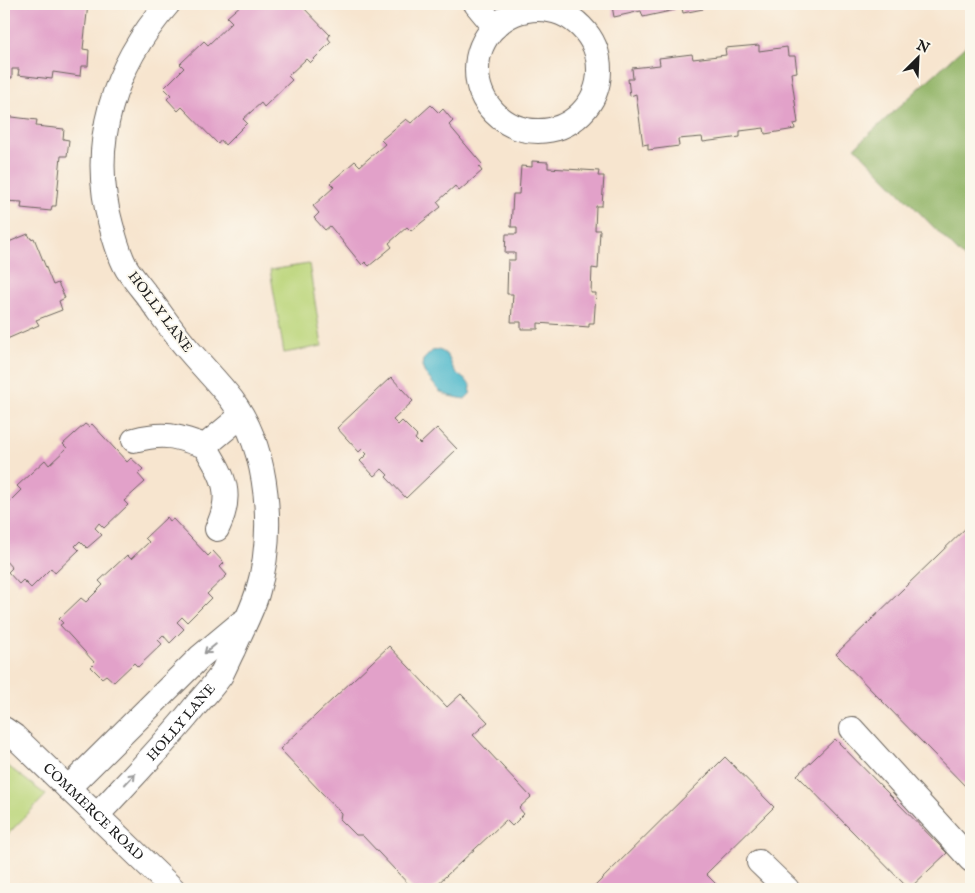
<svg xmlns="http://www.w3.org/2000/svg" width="975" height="893" viewBox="0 0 975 893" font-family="'IM FELL English',serif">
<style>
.green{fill:#bbd57a;stroke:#6c784b}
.forest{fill:#94b66a;stroke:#586943}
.water{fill:#4eb8cb;stroke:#356a74}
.building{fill:#e2a1c9}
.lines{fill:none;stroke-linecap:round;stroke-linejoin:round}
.minor-casing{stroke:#69625b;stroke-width:26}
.minor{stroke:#fff;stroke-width:24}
.oneway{stroke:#999}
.labels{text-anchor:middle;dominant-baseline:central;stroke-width:4;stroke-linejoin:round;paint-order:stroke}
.street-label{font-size:14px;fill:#1c1c1c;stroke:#fbf7ec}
</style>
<rect width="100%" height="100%" fill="#fbf7ec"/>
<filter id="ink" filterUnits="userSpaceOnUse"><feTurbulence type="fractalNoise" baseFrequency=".02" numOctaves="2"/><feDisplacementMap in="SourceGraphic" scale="10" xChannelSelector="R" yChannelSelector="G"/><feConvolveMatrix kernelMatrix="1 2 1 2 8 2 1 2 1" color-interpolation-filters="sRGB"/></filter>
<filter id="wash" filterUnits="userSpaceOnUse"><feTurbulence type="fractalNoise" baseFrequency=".0096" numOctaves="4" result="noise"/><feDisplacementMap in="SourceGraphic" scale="20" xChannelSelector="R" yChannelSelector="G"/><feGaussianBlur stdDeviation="1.12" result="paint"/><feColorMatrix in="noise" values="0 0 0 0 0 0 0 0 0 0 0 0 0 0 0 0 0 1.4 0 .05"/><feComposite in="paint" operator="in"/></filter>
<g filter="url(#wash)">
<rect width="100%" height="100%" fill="#f7e5cf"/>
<path class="green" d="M 309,264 L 322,346 L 284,353 L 270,270 Z
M 4,763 L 46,795 L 4,838 Z"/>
<path class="forest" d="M 971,41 L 971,265 L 855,147 Z"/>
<path class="water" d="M 439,350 C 453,356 448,363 456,372 C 461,378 466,379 471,386 L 470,394 L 465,399 L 449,396 L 439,391 L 424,372 L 422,366 L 423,360 L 432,351 Z"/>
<g id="blocks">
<path class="building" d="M 4,4 L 88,4 L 83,49 L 89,50 L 88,66 L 81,66 L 80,76 L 53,72 L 52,79 L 18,75 L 19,69 L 12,69 L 12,78 L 4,77 Z
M 242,4 L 300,4 L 330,35 L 328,38 L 331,42 L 310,63 L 306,59 L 288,76 L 292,80 L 264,107 L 261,103 L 243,119 L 247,123 L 225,145 L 221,140 L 218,144 L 182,107 L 178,111 L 167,99 L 171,95 L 164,88 L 184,68 L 180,64 L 204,41 L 208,45 L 232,22 L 227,17 Z
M 606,4 L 674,4 L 675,10 L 643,17 L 641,11 L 614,17 L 612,6 L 607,7 Z
M 681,4 L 701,4 L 703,9 L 683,13 Z
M 759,45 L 759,51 L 787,47 L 788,56 L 795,56 L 797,72 L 791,73 L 798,123 L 794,124 L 795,129 L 765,134 L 764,128 L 740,131 L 740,137 L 703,142 L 702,137 L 678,139 L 679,146 L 648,150 L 648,144 L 643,145 L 636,94 L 630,96 L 628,79 L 633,79 L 632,68 L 660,65 L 659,58 L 692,54 L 693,59 L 726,55 L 725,48 Z
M 431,105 L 439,113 L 443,109 L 453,121 L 449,125 L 482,164 L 479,167 L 482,171 L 459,191 L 455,186 L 437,202 L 441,207 L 411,231 L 407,227 L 389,243 L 392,247 L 369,266 L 365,262 L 362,265 L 330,226 L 325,230 L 314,218 L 319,213 L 313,206 L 334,187 L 330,183 L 355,161 L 360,166 L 385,144 L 381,140 L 406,119 L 411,123 Z
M 4,116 L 37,120 L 36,126 L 64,129 L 63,139 L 69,140 L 67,156 L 61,156 L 56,206 L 52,206 L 51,211 L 21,208 L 22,202 L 4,201 Z
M 532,161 L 548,162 L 548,168 L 599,171 L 598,176 L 604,176 L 602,206 L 596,206 L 595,230 L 600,230 L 598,269 L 592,268 L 591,293 L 596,293 L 594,323 L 589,323 L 589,327 L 538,323 L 538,329 L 521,329 L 521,322 L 511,322 L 513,294 L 507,294 L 508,260 L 515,260 L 515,253 L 505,253 L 506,234 L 517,234 L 517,227 L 511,227 L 513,194 L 519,194 L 521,166 L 532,167 Z
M 28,234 L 31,239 L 34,238 L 53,285 L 58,283 L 65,298 L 59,301 L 62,310 L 36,320 L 39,325 L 7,339 L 4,333 L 4,244 Z
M 391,377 L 413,401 L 393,420 L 398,425 L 402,421 L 417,436 L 415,439 L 420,444 L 437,428 L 457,449 L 406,498 L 386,477 L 388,475 L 382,469 L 374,476 L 360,461 L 367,454 L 362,449 L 359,452 L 337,428 Z
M 85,424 L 89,427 L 92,424 L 127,462 L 131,458 L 143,469 L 138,474 L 145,482 L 124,501 L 128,505 L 104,528 L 99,523 L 95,528 L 102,535 L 87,548 L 80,541 L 75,546 L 79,550 L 55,573 L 51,568 L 31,588 L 23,580 L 19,584 L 8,572 L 12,568 L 4,559 L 4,507 L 21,490 L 17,486 L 45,460 L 49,465 L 67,448 L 63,444 Z
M 167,517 L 170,521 L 173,519 L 208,556 L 213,551 L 224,563 L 220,567 L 227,575 L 207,594 L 211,598 L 187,622 L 182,617 L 177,622 L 184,629 L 170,643 L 163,635 L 158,640 L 162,644 L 138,667 L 134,663 L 114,682 L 106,675 L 102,678 L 91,667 L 95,663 L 60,625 L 63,623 L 59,619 L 81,598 L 86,602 L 103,585 L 99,581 L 127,555 L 131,559 L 149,542 L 145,538 Z
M 971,523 L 971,792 L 836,654 Z
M 389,646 L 447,707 L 461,694 L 488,722 L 473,735 L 531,797 L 519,808 L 524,814 L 512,826 L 506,820 L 432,889 L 413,889 L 362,835 L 356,835 L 340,819 L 341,813 L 280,749 Z
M 835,739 L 947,853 L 909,889 L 797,775 Z
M 725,757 L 774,807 L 706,874 L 721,889 L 592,889 Z"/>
</g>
</g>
<g filter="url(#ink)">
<use href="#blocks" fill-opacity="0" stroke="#69625b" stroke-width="1"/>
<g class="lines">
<g class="minor-casing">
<g id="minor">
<path d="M 476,4 L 495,27"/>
<circle cx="538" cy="70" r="61"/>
<path d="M 134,440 C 165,432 176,436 205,446 L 241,416"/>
<path d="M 205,446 C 224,478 234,493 217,529"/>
<path id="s1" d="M 4,729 L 14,736 L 173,889"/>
<path d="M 852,729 L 971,860"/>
<path d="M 68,788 L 200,657 L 242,622"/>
<path id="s2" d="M 97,815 C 131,779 166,743 197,704 C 205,695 214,685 221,675 C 225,667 229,658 233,650 C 241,631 251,613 257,594 C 275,535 270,451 232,400 C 218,382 201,365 186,347 C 174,333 163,317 152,302 C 144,291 134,280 127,269 C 119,256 115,239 111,225 C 88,144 114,65 168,4"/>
<path d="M 759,862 L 787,889"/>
</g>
</g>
<use href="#minor" class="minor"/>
</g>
<defs><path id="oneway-shaft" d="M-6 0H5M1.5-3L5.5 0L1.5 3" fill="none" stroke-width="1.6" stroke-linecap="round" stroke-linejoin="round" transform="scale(1.25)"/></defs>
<g class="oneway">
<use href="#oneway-shaft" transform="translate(210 649) rotate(141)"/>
<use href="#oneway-shaft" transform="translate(130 779) rotate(-47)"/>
</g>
</g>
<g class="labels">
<g class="street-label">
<text transform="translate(160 312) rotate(53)">HOLLY LANE</text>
<text stroke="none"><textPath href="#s2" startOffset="125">HOLLY LANE</textPath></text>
<text stroke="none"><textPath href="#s1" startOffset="122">COMMERCE ROAD</textPath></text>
</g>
</g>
<rect width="975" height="893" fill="none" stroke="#fbf7ec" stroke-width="20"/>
<g transform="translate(918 58) rotate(24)" stroke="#fbf7ec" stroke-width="4" paint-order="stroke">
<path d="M0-4L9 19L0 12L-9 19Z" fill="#1c1c1c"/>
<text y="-8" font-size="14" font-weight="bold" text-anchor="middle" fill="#1c1c1c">N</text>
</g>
</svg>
